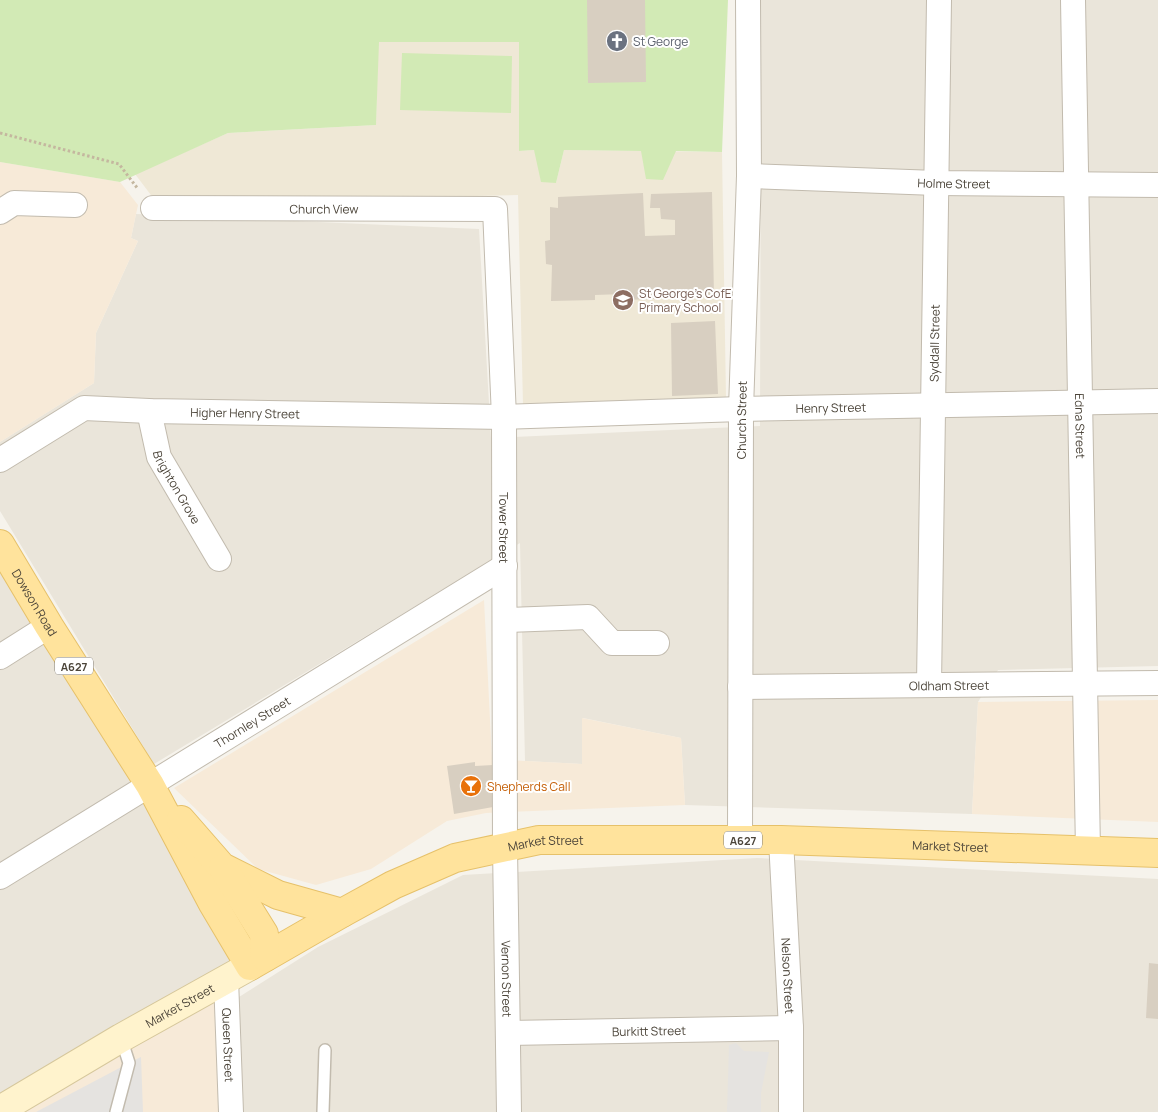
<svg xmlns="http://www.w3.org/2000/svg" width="1158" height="1112" viewBox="0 0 1158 1112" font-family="Manrope,sans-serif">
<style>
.residential{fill:#eae5da}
.commercial{fill:#f7ead8}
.education{fill:#efe8d6}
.green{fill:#d2eab5}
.parking{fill:#e5e3e0}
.building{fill:#d8cfc1}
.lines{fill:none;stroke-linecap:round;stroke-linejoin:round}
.lane-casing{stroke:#c2bbae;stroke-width:14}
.street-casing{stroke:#c2bbae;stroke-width:26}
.secondary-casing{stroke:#d6c79b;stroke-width:30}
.primary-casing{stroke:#e6c16a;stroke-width:30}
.path{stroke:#c4b79f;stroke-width:3;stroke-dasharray:2.5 2.5;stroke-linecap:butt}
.lane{stroke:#fff;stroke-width:11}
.street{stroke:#fff;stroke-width:24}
.secondary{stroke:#fff3cd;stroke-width:28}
.primary{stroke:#ffe39c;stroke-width:28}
.labels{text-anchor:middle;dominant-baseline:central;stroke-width:4;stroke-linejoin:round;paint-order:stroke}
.shield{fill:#fff;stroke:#817c74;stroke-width:1}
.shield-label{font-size:11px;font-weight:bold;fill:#4b4439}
.worship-label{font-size:12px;fill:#5b616d;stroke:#fff;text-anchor:start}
.street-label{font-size:12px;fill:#4b4439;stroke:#fff}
.education-label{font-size:12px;fill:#785e54;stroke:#fff;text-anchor:start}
.food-label{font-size:12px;fill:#c56008;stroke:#fff;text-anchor:start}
</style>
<rect width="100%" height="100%" fill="#f6f3ec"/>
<path class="residential" d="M 758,0 L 1158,0 L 1158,666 L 998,670 L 978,702 L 972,814 L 685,805 L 681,738 L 583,718 L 582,764 L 525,761 L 520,543 L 154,764 L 0,511 L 0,442 L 94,383 L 96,333 L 138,241 L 131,238 L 136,214 L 479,229 L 491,438 L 760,426 L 761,45 Z
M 0,544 L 250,966 L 0,1110 Z
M 757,858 L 1158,879 L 1158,1112 L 242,1112 L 239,997 L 318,947 L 463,875 Z"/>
<path class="commercial" d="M 0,162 L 120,182 L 138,205 L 131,238 L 138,241 L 96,333 L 94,383 L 0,442 Z
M 484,600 L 492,759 L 582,764 L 582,718 L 681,738 L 685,805 L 486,813 L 447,821 L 371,869 L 316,885 L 258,869 L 174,788 Z
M 1158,700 L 1158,822 L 972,814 L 978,702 Z
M 226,979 L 231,1112 L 0,1112 Z"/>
<path class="education" d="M 378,42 L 519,42 L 519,151 L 534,150 L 556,183 L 564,150 L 722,152 L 726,398 L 523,404 L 518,195 L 157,203 L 135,174 L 228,133 L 376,125 Z"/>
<path class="green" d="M 0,0 L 728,0 L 722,152 L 676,151 L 663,180 L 646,179 L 641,151 L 564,150 L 556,183 L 541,182 L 534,150 L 519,151 L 519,42 L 379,42 L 376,125 L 228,133 L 120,182 L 0,162 Z
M 402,53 L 512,56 L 511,113 L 400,110 Z"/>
<path class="parking" d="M 736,1043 L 744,1051 L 769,1052 L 761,1093 L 761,1112 L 727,1112 L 729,1045 Z
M 141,1057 L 143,1112 L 36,1112 L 129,1063 Z"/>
<path class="building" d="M 587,0 L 645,0 L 646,82 L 588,83 Z
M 712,192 L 714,297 L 624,300 L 623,294 L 595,295 L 595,300 L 551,301 L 552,265 L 546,264 L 545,241 L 550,240 L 550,207 L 558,208 L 558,197 L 643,193 L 645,236 L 675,235 L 675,220 L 661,219 L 660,208 L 650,208 L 651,194 Z
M 715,321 L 718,394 L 672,396 L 671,323 Z
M 475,762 L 475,766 L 493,765 L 493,807 L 454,814 L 447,766 Z
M 1149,963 L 1158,964 L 1158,1019 L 1146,1018 Z"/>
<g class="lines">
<g class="lane-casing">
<path id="lane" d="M 116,1112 L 129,1063 L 121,1038
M 323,1112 L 325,1050"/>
</g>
<g class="street-casing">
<g id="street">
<path id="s1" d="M 1073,0 L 1088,851"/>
<path id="s2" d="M 749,176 L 936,183 L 1158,185"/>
<path id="s3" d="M 153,208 L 495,209 L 504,417 L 505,847 L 509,1112"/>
<path d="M 0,212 L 14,203 L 75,205"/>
<path id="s4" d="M 149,411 L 159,457 L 219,559"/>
<path id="s5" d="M 0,460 L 84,408 L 149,411 L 504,417 L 741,409 L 1158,401"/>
<path d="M 505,620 L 588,617 L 612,643 L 657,643"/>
<path d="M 0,657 L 49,626"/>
<path id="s6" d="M 929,685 L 939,0"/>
<path id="s7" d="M 740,687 L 1158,683"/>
<path id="s8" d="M 740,840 L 741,409 L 749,176 L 748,0"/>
<path id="s9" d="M 781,840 L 791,1028 L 791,1112"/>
<path id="s10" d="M 0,877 L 505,566"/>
<path id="s11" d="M 226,979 L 231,1112"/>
<path id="s12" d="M 508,1033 L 791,1028"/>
</g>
</g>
<g class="secondary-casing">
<g id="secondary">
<path id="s13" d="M 0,1110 L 121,1038 L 250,966"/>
</g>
</g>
<g class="primary-casing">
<g id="primary">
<path id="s14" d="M 0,544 L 49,626 L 150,785 L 212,902 L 250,966 L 342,913 L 393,885 L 455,858 L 539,840 L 781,840 L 1158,853"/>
<path d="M 181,820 L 222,867 L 278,895 L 342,913"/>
<path d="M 223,868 L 264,934 L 265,957"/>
</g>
</g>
<path class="path" d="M 0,133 L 119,164 L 138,189"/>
<use href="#lane" class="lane"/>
<use href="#street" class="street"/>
<use href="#secondary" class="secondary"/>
<use href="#primary" class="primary"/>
</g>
<defs>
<g id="church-disc" transform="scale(1.125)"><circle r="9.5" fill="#6b7280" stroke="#fff"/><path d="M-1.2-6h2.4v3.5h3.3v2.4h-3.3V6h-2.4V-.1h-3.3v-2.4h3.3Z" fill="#fff"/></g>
<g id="school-disc" transform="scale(1.125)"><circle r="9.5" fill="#8d6e63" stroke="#fff"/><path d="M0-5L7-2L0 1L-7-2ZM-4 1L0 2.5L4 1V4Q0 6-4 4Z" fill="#fff"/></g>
<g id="bar-disc" transform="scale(1.125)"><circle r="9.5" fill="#e8710a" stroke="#fff"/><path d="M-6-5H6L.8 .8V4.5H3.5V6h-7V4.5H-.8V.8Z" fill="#fff"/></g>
</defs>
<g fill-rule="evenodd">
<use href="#church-disc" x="617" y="41"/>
<use href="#school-disc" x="623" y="300"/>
<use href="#bar-disc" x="471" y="786"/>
</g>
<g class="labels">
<g class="shield">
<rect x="55" y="657.5" width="38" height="17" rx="4"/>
<rect x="724" y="831.5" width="38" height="17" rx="4"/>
</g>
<g class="shield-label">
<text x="74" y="666">A627</text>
<text x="743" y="840">A627</text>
</g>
<g class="worship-label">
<text x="633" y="41">St George</text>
</g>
<g class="street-label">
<text stroke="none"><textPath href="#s2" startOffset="205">Holme Street</textPath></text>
<text stroke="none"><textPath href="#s3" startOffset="171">Church View</textPath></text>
<text stroke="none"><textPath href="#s6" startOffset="342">Syddall Street</textPath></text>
<text stroke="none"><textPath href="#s5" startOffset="846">Henry Street</textPath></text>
<text stroke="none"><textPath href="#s5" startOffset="260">Higher Henry Street</textPath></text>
<text stroke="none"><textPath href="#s8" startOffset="420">Church Street</textPath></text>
<text stroke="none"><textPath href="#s1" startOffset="426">Edna Street</textPath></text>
<text stroke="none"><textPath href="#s4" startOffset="82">Brighton Grove</textPath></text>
<text stroke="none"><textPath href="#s3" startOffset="661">Tower Street</textPath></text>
<text stroke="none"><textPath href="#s14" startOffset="68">Dowson Road</textPath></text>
<text stroke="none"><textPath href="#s7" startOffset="209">Oldham Street</textPath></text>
<text stroke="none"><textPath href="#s10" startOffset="296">Thornley Street</textPath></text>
<text stroke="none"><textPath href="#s14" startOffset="815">Market Street</textPath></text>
<text stroke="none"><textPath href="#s14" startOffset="1220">Market Street</textPath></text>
<text stroke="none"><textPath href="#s9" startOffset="136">Nelson Street</textPath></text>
<text stroke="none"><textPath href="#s3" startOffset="1112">Vernon Street</textPath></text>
<text stroke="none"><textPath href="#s13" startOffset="208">Market Street</textPath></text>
<text stroke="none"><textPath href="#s12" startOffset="141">Burkitt Street</textPath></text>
<text stroke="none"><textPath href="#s11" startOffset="66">Queen Street</textPath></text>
</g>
<g class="education-label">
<text x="639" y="293">St George's CofE<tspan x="639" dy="14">Primary School</tspan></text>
</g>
<g class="food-label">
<text x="487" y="786">Shepherds Call</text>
</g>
</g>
</svg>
